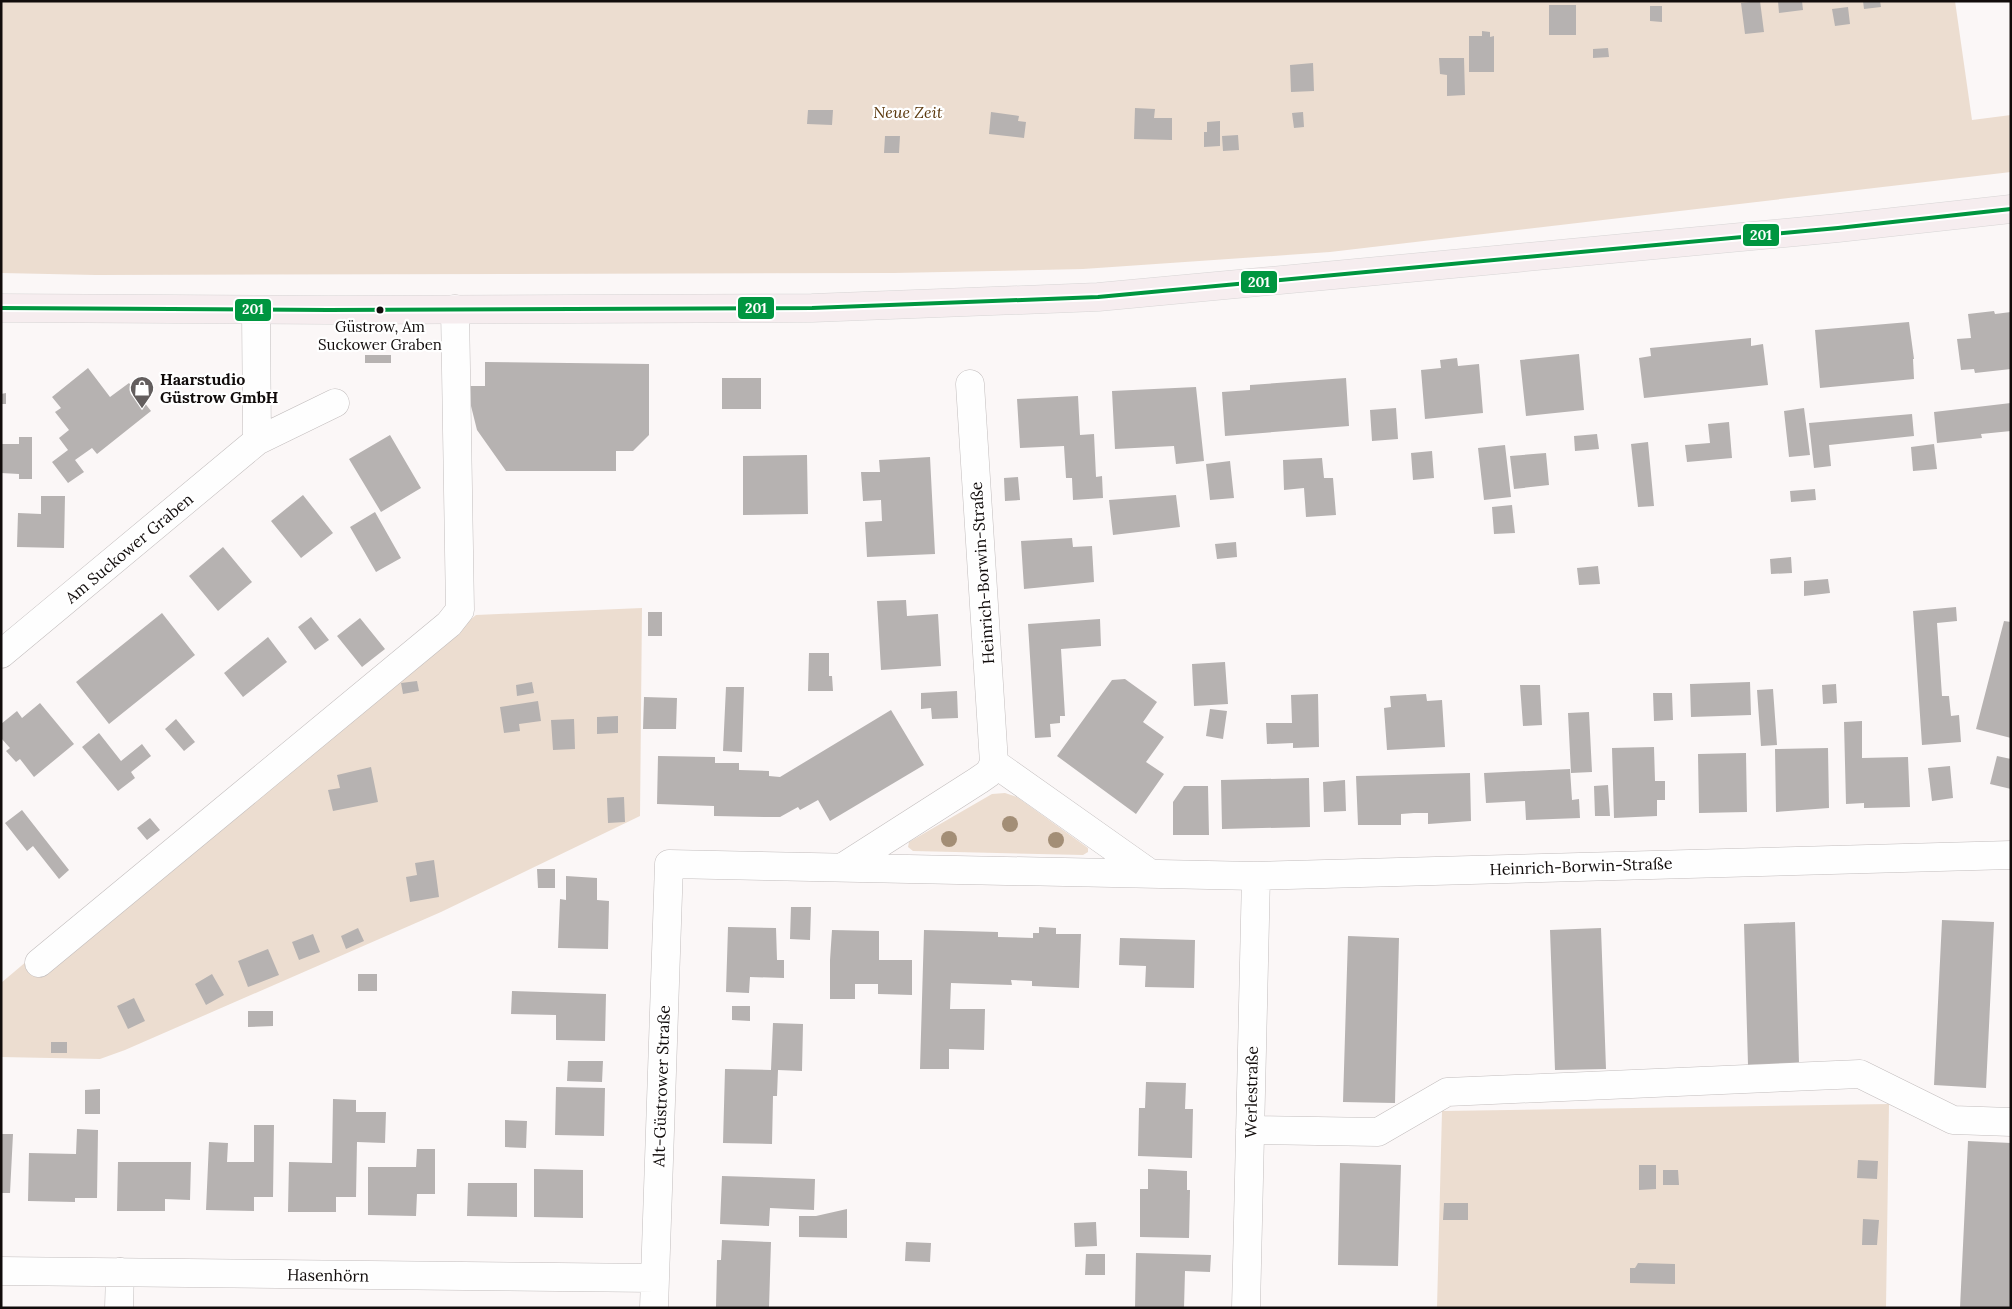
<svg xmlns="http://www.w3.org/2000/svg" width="2012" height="1309" viewBox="0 0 2012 1309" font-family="Lora,serif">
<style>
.green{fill:#ecddd0}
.building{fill:#b6b2b1}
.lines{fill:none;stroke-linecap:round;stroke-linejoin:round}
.minor-casing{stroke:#c2bdbd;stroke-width:29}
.major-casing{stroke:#d7d5d5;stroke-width:29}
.minor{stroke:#fefefe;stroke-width:28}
.major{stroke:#f6edef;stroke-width:28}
.bus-1-casing{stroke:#fff;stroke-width:8}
.bus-1{stroke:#009640;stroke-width:4}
.tree{fill:#a38e76}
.bus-dot{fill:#110c0b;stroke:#fff;stroke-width:2}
.labels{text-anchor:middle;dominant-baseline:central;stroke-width:4.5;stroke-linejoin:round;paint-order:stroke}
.bus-label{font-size:15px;fill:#110c0b;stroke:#fff}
.park-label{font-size:16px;font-style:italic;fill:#5b380d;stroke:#fff}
.poi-label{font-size:16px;font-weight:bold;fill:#110c0b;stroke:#fff;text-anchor:start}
.street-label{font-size:16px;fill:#110c0b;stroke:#fff}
.line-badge{stroke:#fff;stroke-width:2}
.badge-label{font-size:14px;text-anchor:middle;font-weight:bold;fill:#fff}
</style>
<rect width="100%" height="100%" fill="#fbf7f7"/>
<path class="green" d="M 1,1 L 1955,1 L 1972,120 L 2011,115 L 2011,172 L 1330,252 L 1083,269 L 894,273 L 96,275 L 1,273 Z
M 642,608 L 640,816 L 441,912 L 125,1050 L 100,1059 L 1,1057 L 1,983 L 27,961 L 38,974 L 476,615 Z
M 1005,793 L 1017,797 L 1088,848 L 1088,852 L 1083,855 L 913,851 L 908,847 L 909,842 L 992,794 Z
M 1889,1104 L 1886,1308 L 1437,1308 L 1442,1111 Z"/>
<path class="building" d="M 1760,1 L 1764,32 L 1745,34 L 1741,3 Z
M 1778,1 L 1802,1 L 1803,10 L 1779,13 Z
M 1863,1 L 1880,1 L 1881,7 L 1864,9 Z
M 1549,5 L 1576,5 L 1576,35 L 1549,35 Z
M 1650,6 L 1662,6 L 1662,22 L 1650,21 Z
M 1848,7 L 1850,24 L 1835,26 L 1832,9 Z
M 1482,31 L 1490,32 L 1490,37 L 1494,36 L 1494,72 L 1469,72 L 1469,36 L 1482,36 Z
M 1608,48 L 1609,57 L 1593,58 L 1593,49 Z
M 1439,58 L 1464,58 L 1465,95 L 1447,96 L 1447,75 L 1440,74 Z
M 1313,63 L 1314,91 L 1291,92 L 1290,65 Z
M 1135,108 L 1155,109 L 1154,118 L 1172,118 L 1172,140 L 1134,139 Z
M 808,110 L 833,110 L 832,125 L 807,124 Z
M 991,112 L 1019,116 L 1018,121 L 1026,122 L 1024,138 L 989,134 Z
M 1303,112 L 1304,127 L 1294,128 L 1292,113 Z
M 1220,121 L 1220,146 L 1204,147 L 1204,132 L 1207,132 L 1207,122 Z
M 1238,135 L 1239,150 L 1223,151 L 1222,136 Z
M 885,136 L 900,136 L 899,153 L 884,153 Z
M 1994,311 L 1995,314 L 2011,312 L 2011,369 L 1975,373 L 1974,369 L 1961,370 L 1957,339 L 1971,338 L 1968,314 Z
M 1909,322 L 1914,359 L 1913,359 L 1914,379 L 1820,388 L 1815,330 Z
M 1751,338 L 1751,346 L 1763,344 L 1768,385 L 1644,398 L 1639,358 L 1651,356 L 1650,348 Z
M 1579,354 L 1584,410 L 1526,416 L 1520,360 Z
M 365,355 L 391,355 L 391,363 L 365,363 Z
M 1457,358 L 1458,366 L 1479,364 L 1483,413 L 1425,419 L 1421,370 L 1441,368 L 1440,360 Z
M 485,362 L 649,364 L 649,435 L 633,451 L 616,451 L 616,471 L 506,471 L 477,430 L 466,386 L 485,386 Z
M 88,368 L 110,397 L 129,383 L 151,411 L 97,454 L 92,448 L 75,460 L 84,472 L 68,483 L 52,462 L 68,450 L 59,438 L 69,430 L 55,412 L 61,408 L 52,397 Z
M 722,378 L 761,378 L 761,409 L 722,409 Z
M 1346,378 L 1349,426 L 1225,436 L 1222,392 L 1250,390 L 1250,385 Z
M 1196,387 L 1204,461 L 1176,464 L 1174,446 L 1115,449 L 1112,391 Z
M 6,393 L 6,404 L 1,404 L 1,394 Z
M 1078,396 L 1080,435 L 1094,434 L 1096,477 L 1102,476 L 1103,498 L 1073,500 L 1072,478 L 1066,478 L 1064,446 L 1020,448 L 1017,399 Z
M 2011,403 L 2011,431 L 1981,434 L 1982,438 L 1937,443 L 1934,412 Z
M 1396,408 L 1398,439 L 1372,441 L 1370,410 Z
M 1804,408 L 1810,455 L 1789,457 L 1784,411 Z
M 1912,414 L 1914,436 L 1829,445 L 1831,466 L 1814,468 L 1809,423 Z
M 1729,422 L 1732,458 L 1687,462 L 1685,445 L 1710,443 L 1708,424 Z
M 1597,434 L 1599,449 L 1575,451 L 1574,436 Z
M 390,435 L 421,488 L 381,512 L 349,459 Z
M 19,437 L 32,437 L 32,479 L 19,479 L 19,474 L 1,473 L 1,444 L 19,444 Z
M 1648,442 L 1654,506 L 1638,507 L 1631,444 Z
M 1934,444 L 1937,469 L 1913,471 L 1911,447 Z
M 1505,445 L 1511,497 L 1484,500 L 1478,448 Z
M 1432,451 L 1434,478 L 1413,480 L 1411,453 Z
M 1546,453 L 1549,485 L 1514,489 L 1510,456 Z
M 807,455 L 808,514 L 743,515 L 743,456 Z
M 930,457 L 935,554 L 867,557 L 865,522 L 882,521 L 881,500 L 863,501 L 861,472 L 880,472 L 879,460 Z
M 1322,458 L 1324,478 L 1333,478 L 1336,515 L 1306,517 L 1304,488 L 1284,490 L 1283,460 Z
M 1230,461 L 1234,498 L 1210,500 L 1206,464 Z
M 1018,477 L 1020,500 L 1005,501 L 1004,478 Z
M 1815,489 L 1816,500 L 1791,502 L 1790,491 Z
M 303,495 L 333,533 L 301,558 L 271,521 Z
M 1176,495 L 1180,527 L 1113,535 L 1109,500 Z
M 41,496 L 65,496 L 64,548 L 17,547 L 18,513 L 41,514 Z
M 1512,505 L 1515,533 L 1494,534 L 1492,507 Z
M 375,512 L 401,558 L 376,572 L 350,527 Z
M 1072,538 L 1073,547 L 1092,546 L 1094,582 L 1024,589 L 1021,541 Z
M 1236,542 L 1237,557 L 1217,559 L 1215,544 Z
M 223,547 L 252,582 L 218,611 L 189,576 Z
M 1791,557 L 1792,573 L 1771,574 L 1770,559 Z
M 1598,566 L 1600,584 L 1579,585 L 1577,568 Z
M 1828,579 L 1830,593 L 1804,596 L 1804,581 Z
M 906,600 L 907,616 L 938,614 L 941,666 L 881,670 L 877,601 Z
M 1956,607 L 1957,621 L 1937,623 L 1942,696 L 1949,696 L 1951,716 L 1959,715 L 1961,742 L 1922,745 L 1913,611 Z
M 648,612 L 662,612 L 662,636 L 648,636 Z
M 162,613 L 195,655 L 109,724 L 76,682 Z
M 311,617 L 329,640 L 315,650 L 298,627 Z
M 360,618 L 385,649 L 362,667 L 337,636 Z
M 1100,619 L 1101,646 L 1061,649 L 1065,716 L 1060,716 L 1060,723 L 1050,724 L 1051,737 L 1035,738 L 1028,624 Z
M 2004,621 L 2011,622 L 2011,738 L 1976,729 Z
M 268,637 L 287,662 L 243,697 L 224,673 Z
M 809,653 L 829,653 L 829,676 L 832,676 L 833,691 L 808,691 Z
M 1225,662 L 1228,704 L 1194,706 L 1192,664 Z
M 1125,679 L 1157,702 L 1143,722 L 1164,737 L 1146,762 L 1164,774 L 1136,814 L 1057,756 L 1112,680 Z
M 417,681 L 419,691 L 403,694 L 401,683 Z
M 532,682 L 534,693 L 517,696 L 516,685 Z
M 1750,682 L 1751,715 L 1691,717 L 1690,684 Z
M 1836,684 L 1837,703 L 1823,704 L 1822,685 Z
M 1520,685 L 1540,685 L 1542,725 L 1523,726 Z
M 726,687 L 744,687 L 742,752 L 723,751 Z
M 1773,689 L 1777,745 L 1761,746 L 1757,690 Z
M 957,691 L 958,718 L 932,719 L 931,708 L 921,709 L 921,693 Z
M 1653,693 L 1672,693 L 1673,720 L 1654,721 Z
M 1318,694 L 1319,747 L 1293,748 L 1293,743 L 1267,744 L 1266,723 L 1292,723 L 1291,695 Z
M 1426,694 L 1427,701 L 1442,700 L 1445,747 L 1387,750 L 1384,708 L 1391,707 L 1390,696 Z
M 644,697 L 677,698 L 676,729 L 643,729 Z
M 538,701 L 541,721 L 519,724 L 520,731 L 504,733 L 500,707 Z
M 40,703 L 74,744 L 34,777 L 20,759 L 16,762 L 6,751 L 10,748 L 1,738 L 1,724 L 17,711 L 22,718 Z
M 1210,709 L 1227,711 L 1223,739 L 1206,736 Z
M 891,710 L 924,765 L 830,821 L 818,800 L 800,810 L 798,807 L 780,817 L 767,817 L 714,816 L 714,806 L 657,804 L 658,756 L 715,757 L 715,763 L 739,763 L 739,770 L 769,771 L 769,776 L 780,777 Z
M 1589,712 L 1592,772 L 1571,773 L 1568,713 Z
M 618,716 L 618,733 L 597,734 L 597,717 Z
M 176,719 L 195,742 L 184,751 L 165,729 Z
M 574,719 L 575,749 L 553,750 L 551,720 Z
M 1862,721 L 1862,758 L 1908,757 L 1910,807 L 1864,808 L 1864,803 L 1846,804 L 1844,722 Z
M 99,733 L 121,761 L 142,744 L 151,756 L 131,772 L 135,778 L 118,791 L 82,747 Z
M 1654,747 L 1655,781 L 1665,781 L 1665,800 L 1657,800 L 1657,816 L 1614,818 L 1612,748 Z
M 1828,748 L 1829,808 L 1776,812 L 1775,749 Z
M 1746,753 L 1747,812 L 1699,813 L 1698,754 Z
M 1997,756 L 2011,759 L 2011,789 L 1990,784 Z
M 1950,766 L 1953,798 L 1932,801 L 1928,768 Z
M 371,767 L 378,802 L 333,811 L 328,790 L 340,788 L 337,775 Z
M 1570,769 L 1572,800 L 1579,799 L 1580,818 L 1526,820 L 1525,801 L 1486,803 L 1484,773 Z
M 1470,773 L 1471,821 L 1428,824 L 1428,813 L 1414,813 L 1401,814 L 1401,825 L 1358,825 L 1356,776 Z
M 1309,778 L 1310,827 L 1222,829 L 1221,780 Z
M 1345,780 L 1346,811 L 1324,812 L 1323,782 Z
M 1608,785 L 1610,816 L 1595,816 L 1594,786 Z
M 1184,786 L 1208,786 L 1209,835 L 1173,835 L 1173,802 Z
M 624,797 L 625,822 L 608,823 L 607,798 Z
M 22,810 L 69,870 L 59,879 L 33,846 L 27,851 L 5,823 Z
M 150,818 L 160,830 L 147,840 L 137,828 Z
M 434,860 L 439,897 L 410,902 L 406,877 L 417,875 L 415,863 Z
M 537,869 L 555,869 L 555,888 L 538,888 Z
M 566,876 L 597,878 L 597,900 L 609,901 L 608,949 L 558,948 L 560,899 L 566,900 Z
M 791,907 L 811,907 L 810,940 L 790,939 Z
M 1942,920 L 1994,922 L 1986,1088 L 1934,1085 Z
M 1795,922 L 1799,1063 L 1748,1065 L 1744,924 Z
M 728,927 L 776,928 L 777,960 L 784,960 L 784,978 L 750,977 L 749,993 L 726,992 Z
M 1039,927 L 1056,928 L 1056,934 L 1081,934 L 1079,988 L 1032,986 L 1032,981 L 1011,980 L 1012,985 L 951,983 L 950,1009 L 985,1009 L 984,1050 L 949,1049 L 949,1069 L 920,1069 L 924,930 L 998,932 L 998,937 L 1033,938 L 1033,933 L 1039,933 Z
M 358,928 L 364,941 L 346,949 L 341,936 Z
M 1601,928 L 1606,1069 L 1555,1070 L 1550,930 Z
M 832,930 L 879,931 L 879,960 L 912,960 L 912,995 L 878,994 L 878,984 L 855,984 L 855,999 L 830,999 L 830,960 Z
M 313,934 L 320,952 L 299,960 L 292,942 Z
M 1348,936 L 1399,938 L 1395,1103 L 1343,1102 Z
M 1120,938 L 1195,940 L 1194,988 L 1145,987 L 1146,966 L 1119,965 Z
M 268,949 L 279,975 L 248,987 L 238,961 Z
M 212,974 L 224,995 L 206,1005 L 195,984 Z
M 358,974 L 377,974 L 377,991 L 358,991 Z
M 512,991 L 606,994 L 605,1041 L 556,1040 L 556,1015 L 511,1014 Z
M 134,998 L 145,1021 L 128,1029 L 117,1006 Z
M 732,1006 L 750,1006 L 750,1021 L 732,1020 Z
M 248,1011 L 273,1011 L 273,1026 L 248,1027 Z
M 773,1023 L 803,1024 L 802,1071 L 778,1070 L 777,1096 L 773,1096 L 772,1144 L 723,1143 L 725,1069 L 771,1070 Z
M 51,1042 L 67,1042 L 67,1053 L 51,1053 Z
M 568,1061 L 603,1061 L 602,1082 L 567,1081 Z
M 1146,1082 L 1186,1083 L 1185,1109 L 1193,1109 L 1192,1158 L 1138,1156 L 1139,1108 L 1145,1108 Z
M 556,1087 L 605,1088 L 604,1136 L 555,1135 Z
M 100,1089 L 100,1114 L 85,1114 L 85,1090 Z
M 333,1099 L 356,1100 L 356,1112 L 386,1112 L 385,1143 L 357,1142 L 356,1197 L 336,1197 L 336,1212 L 288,1212 L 289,1162 L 332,1163 Z
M 505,1120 L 527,1121 L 526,1148 L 505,1147 Z
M 254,1125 L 274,1125 L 273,1197 L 254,1197 L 254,1211 L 206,1210 L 209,1142 L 228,1143 L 227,1162 L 254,1162 Z
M 77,1129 L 98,1130 L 97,1198 L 75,1198 L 75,1202 L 28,1201 L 29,1153 L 76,1154 Z
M 1,1134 L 13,1134 L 10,1193 L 1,1193 Z
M 1968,1141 L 2011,1143 L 2011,1308 L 1960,1308 Z
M 417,1149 L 435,1149 L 435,1194 L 417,1194 L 416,1216 L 368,1215 L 368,1167 L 416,1167 Z
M 1858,1160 L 1878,1161 L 1877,1179 L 1857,1178 Z
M 118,1162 L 191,1162 L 190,1200 L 165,1199 L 165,1211 L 117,1211 Z
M 1340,1163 L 1401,1165 L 1398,1266 L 1338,1265 Z
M 1639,1165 L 1656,1165 L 1656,1189 L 1639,1190 Z
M 534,1169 L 583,1170 L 583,1218 L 534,1217 Z
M 1148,1169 L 1187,1171 L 1187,1190 L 1190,1190 L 1189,1238 L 1140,1237 L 1140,1189 L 1148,1189 Z
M 1663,1170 L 1678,1170 L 1679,1185 L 1663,1185 Z
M 722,1176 L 815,1179 L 814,1210 L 770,1208 L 769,1226 L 720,1224 Z
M 468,1183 L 517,1183 L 517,1217 L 467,1216 Z
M 1444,1203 L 1468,1203 L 1468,1220 L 1443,1220 Z
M 847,1209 L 847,1238 L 799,1237 L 799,1216 L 816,1216 Z
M 1863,1219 L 1879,1220 L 1877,1245 L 1862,1245 Z
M 1096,1222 L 1097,1246 L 1075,1247 L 1074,1223 Z
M 722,1240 L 771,1242 L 769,1308 L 716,1307 L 717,1260 L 721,1260 Z
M 906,1242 L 931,1243 L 930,1262 L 905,1261 Z
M 1136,1253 L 1211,1255 L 1210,1272 L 1185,1271 L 1184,1308 L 1135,1308 Z
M 1086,1254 L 1105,1254 L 1105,1275 L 1085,1275 Z
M 1638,1263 L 1675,1264 L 1675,1284 L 1630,1283 L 1630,1268 L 1635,1268 Z"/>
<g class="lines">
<g class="minor-casing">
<path id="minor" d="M 257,441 L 335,403
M 1,654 L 257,441 L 256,310
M 994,763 L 1151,874
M 843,867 L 979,780 L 989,773 L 994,763 L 970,384
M 39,963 L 449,624 L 460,610 L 455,309
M 1250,1130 L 1378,1132 L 1447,1092 L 1860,1074 L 1953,1120 L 2011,1122
M 1,1271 L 655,1278
M 119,1308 L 120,1272
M 654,1308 L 669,864 L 1256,876 L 2011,855
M 1246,1308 L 1256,876"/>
</g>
<g class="major-casing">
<path id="major" d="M 1,308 L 328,310 L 812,308 L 1098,297 L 1838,228 L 2011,209"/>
</g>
<use href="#minor" class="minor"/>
<use href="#major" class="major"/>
<g class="bus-1-casing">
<path id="bus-1" d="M 1,308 L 328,310 L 812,308 L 1098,297 L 1838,228 L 2011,209"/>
</g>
<use href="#bus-1" class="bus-1"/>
</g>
<g class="tree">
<circle cx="1010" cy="824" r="8"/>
<circle cx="949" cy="839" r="8"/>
<circle cx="1056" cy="840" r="8"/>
</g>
<defs>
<g id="shop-pin" transform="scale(1.25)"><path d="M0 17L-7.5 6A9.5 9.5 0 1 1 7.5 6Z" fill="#635e5e" stroke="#fff"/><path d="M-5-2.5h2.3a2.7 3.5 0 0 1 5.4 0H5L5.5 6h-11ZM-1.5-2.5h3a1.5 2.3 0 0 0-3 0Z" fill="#fff"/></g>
</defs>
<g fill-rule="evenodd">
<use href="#shop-pin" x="142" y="388"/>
</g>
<circle class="bus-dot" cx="380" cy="310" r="4.5"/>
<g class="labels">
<g class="bus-label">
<text x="380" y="326">Güstrow, Am<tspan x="380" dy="18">Suckower Graben</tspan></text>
</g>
<g class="park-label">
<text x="908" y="112">Neue Zeit</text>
</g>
<g class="poi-label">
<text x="160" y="379">Haarstudio<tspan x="160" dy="18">Güstrow GmbH</tspan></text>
</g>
<g class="street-label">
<text transform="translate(129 548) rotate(-40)">Am Suckower Graben</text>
<text transform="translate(982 573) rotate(-94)">Heinrich-Borwin-Straße</text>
<text transform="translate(1581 866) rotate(-2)">Heinrich-Borwin-Straße</text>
<text transform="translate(661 1086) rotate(-88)">Alt-Güstrower Straße</text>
<text transform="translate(1251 1092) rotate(-89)">Werlestraße</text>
<text transform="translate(328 1275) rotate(1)">Hasenhörn</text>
</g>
</g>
<g class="line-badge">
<rect x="1742" y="223" width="38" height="24" rx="5" fill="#009640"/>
<rect x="1240" y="270" width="38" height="24" rx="5" fill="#009640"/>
<rect x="737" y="296" width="38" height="24" rx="5" fill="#009640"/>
<rect x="234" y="298" width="38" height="24" rx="5" fill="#009640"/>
</g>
<g class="badge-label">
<text x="1761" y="240">201</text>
<text x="1259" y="287">201</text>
<text x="756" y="313">201</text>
<text x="253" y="314">201</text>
</g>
<rect width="2012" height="1309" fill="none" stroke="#110c0b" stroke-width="5"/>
</svg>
